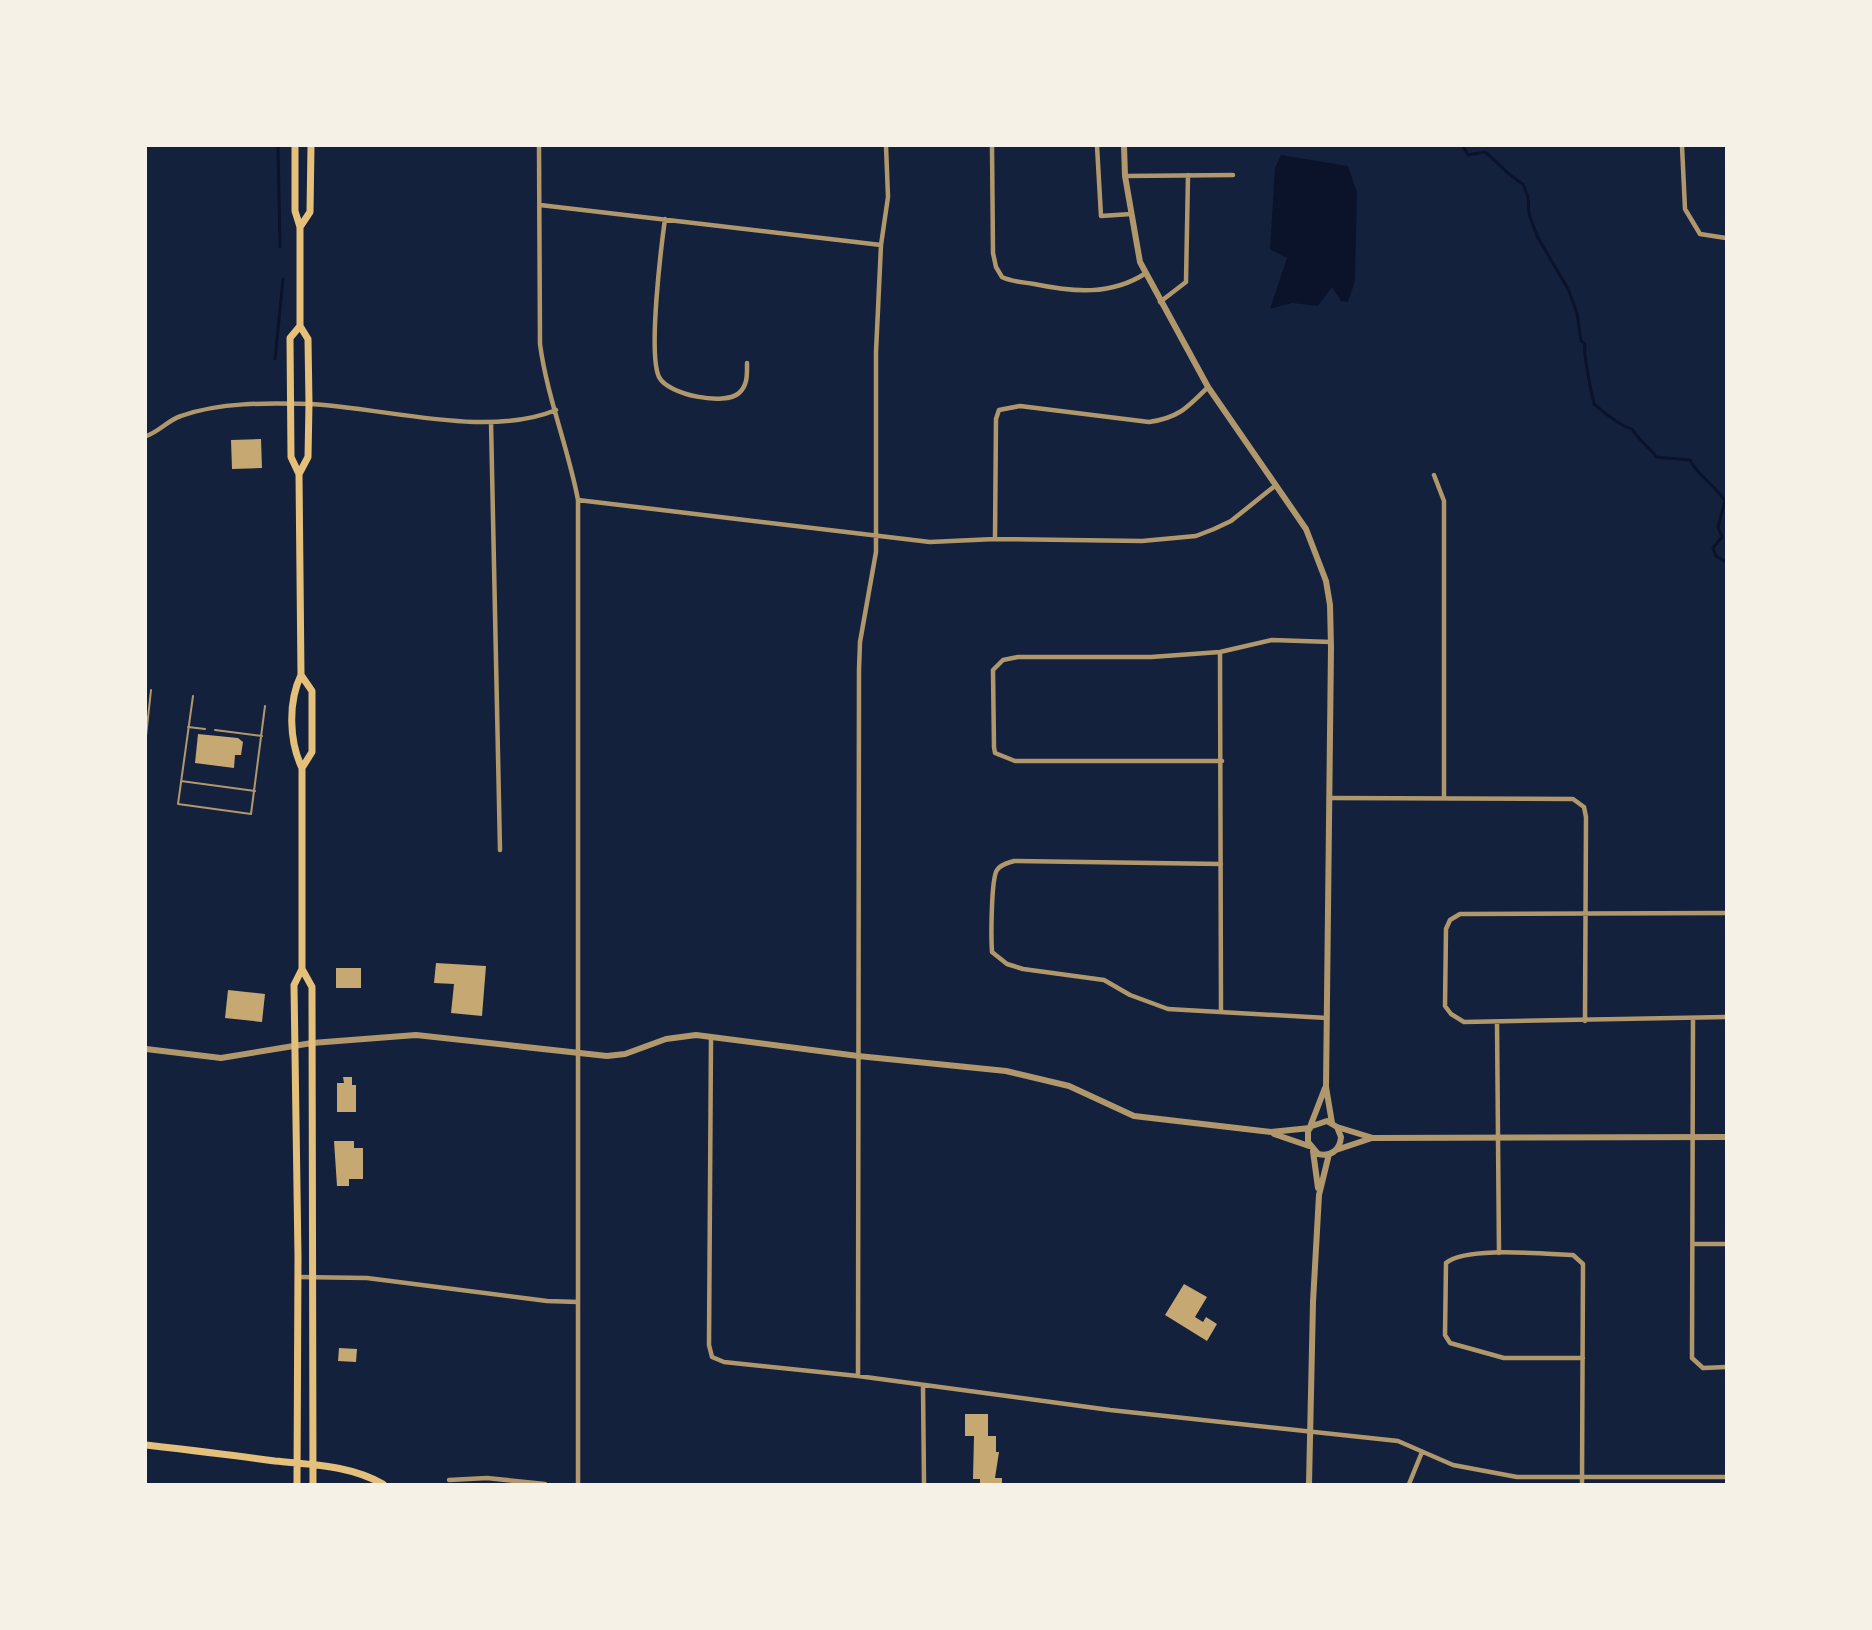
<svg xmlns="http://www.w3.org/2000/svg" width="1872" height="1630" viewBox="0 0 1872 1630" font-family="'Noto Sans',sans-serif">
<style>
.water{fill:#0b132b}
.lines{fill:none;stroke-linecap:round;stroke-linejoin:round}
.stream{stroke:#0b132b;stroke-width:3}
.building{fill:#c6a872}
.service{stroke:#b1986c;stroke-width:2}
.minor{stroke:#b1986c;stroke-width:4.5}
.tertiary{stroke:#b1986c;stroke-width:6}
.secondary{stroke:#e5c07b;stroke-width:7}
</style>
<rect width="100%" height="100%" fill="#14213d"/>
<path class="water" d="M 1281,155 L 1348,166 L 1357,192 L 1355,281 L 1348,302 L 1341,301 L 1332,287 L 1318,306 L 1292,303 L 1270,309 L 1287,258 L 1270,249 L 1275,168 Z"/>
<g class="lines">
<path class="stream" d="M 278,146 L 280,247
M 1463,146 L 1468,155 L 1485,152 C 1499,163 1508,176 1523,184 L 1528,197 L 1529,214 L 1537,236 L 1568,289 L 1577,313 L 1581,341 L 1585,344 C 1583,353 1591,391 1594,404 C 1602,411 1622,427 1632,429 C 1639,441 1649,446 1656,457 L 1690,460 C 1698,476 1715,485 1725,501 L 1718,527 L 1722,537 L 1713,548 L 1716,556 L 1726,562
M 275,359 L 283,279"/>
</g>
<path class="building" d="M 261,439 L 262,468 L 232,469 L 231,440 Z
M 198,734 L 238,738 L 243,742 L 241,755 L 235,755 L 234,768 L 195,763 Z
M 436,963 L 486,966 L 482,1016 L 451,1013 L 454,984 L 434,983 Z
M 336,968 L 361,968 L 361,988 L 336,988 Z
M 228,990 L 265,994 L 262,1022 L 225,1018 Z
M 343,1077 L 352,1077 L 352,1085 L 356,1085 L 356,1112 L 337,1112 L 337,1083 L 344,1083 Z
M 334,1141 L 354,1141 L 354,1148 L 363,1148 L 363,1179 L 349,1179 L 349,1186 L 337,1186 Z
M 1184,1284 L 1207,1297 L 1195,1317 L 1203,1322 L 1206,1317 L 1217,1324 L 1207,1341 L 1165,1315 Z
M 339,1348 L 357,1349 L 356,1362 L 338,1361 Z
M 965,1414 L 988,1414 L 988,1436 L 996,1436 L 996,1452 L 999,1452 L 995,1478 L 1002,1478 L 1002,1484 L 980,1484 L 980,1479 L 973,1479 L 974,1436 L 965,1436 Z"/>
<g class="lines">
<path class="service" d="M 193,696 L 178,804 L 251,814 L 265,706
M 188,727 L 205,729
M 215,730 L 262,736
M 146,736 L 151,690
M 181,781 L 255,791"/>
<path class="minor" d="M 539,146 L 540,344 C 547,397 568,447 578,500 L 578,1484
M 992,146 L 993,253 L 996,267 L 1002,277 C 1012,282 1023,282 1034,284 C 1073,292 1111,296 1146,273
M 1097,146 L 1101,216 L 1131,214
M 1682,146 L 1685,209 L 1700,234 L 1726,238
M 1125,176 L 1233,175
M 540,205 L 881,245
M 665,219 C 661,248 648,354 659,377 C 668,395 725,406 739,393 C 748,385 747,374 747,363
M 1160,302 L 1186,282 L 1188,175
M 491,422 L 500,850
M 146,436 C 159,432 168,420 181,416 C 220,402 267,403 308,404 C 383,407 486,439 556,410
M 1434,475 L 1444,501 L 1444,798
M 578,500 L 930,542 L 995,539 L 1142,541 L 1196,536 L 1214,529 L 1231,521 L 1276,485
M 995,539 L 996,419 L 999,410 L 1020,406 L 1149,422 C 1178,418 1187,408 1208,387
M 1220,652 L 1221,1012
M 1222,761 L 1015,761 L 995,753 L 994,747 L 993,670 L 1003,660 L 1018,657 L 1151,657 L 1220,652 L 1272,640 L 1331,642
M 1329,798 L 1573,799 L 1584,807 L 1586,817 L 1585,1021
M 1221,864 L 1014,861 C 1008,863 1001,864 997,870 C 991,879 991,938 992,952 L 1007,964 L 1023,969 L 1104,980 L 1130,995 L 1168,1009 L 1327,1018
M 1726,913 L 1460,914 L 1450,920 L 1446,929 L 1445,1006 L 1451,1014 L 1464,1022 L 1726,1017
M 1693,1018 L 1692,1358 L 1703,1368 L 1726,1367
M 1497,1022 L 1499,1253
M 711,1037 L 709,1345 L 712,1357 L 724,1362 L 858,1376 L 1110,1410 L 1398,1441 L 1453,1465 L 1517,1477 L 1726,1477
M 1693,1244 L 1726,1244
M 298,1277 L 367,1278 L 547,1301 L 578,1302
M 858,1376 L 859,670 L 860,642 L 876,552 L 876,352 L 881,245 L 888,197 L 886,146
M 923,1385 L 924,1484
M 449,1480 L 487,1478 L 545,1484
M 1409,1484 L 1422,1452
M 1582,1484 L 1583,1264 L 1573,1255 C 1545,1254 1465,1246 1446,1263 L 1445,1335 L 1450,1343 L 1504,1358 L 1583,1358"/>
<path class="tertiary" d="M 1124,146 L 1125,176 L 1140,262 L 1208,387 L 1306,529 L 1326,581 L 1330,605 L 1331,647 L 1326,1087 L 1332,1123
M 146,1049 L 221,1058 L 312,1043 L 416,1035 L 607,1056 L 625,1054 L 666,1039 L 696,1035 L 858,1056 L 1006,1071 L 1069,1086 L 1134,1116 L 1271,1132 L 1310,1128
M 1312,1126 L 1327,1121 L 1337,1127 L 1341,1137 C 1340,1150 1331,1157 1318,1154 L 1308,1142 L 1308,1132 L 1325,1088
M 1337,1127 L 1373,1138 L 1726,1137
M 1274,1134 L 1309,1146
M 1336,1150 L 1372,1138
M 1313,1151 L 1318,1188
M 1309,1484 L 1313,1302 L 1319,1195 L 1329,1154"/>
<path class="secondary" d="M 295,146 L 295,211 L 300,227 L 300,326 L 308,339 L 309,404 L 308,457 L 299,474
M 300,227 L 310,212 L 311,146
M 301,675 L 312,691 L 312,752 L 302,768
M 302,969 L 312,987 L 313,1484
M 146,1445 C 189,1450 232,1455 275,1461 C 313,1465 349,1465 383,1484
M 297,1484 L 298,1257 L 294,985 L 302,969 L 302,768 C 289,741 288,702 301,675 L 299,474 L 291,457 L 290,338 L 300,326"/>
</g>
<rect width="1872" height="1630" fill="none" stroke="#f6f1e7" stroke-width="294"/>
</svg>
